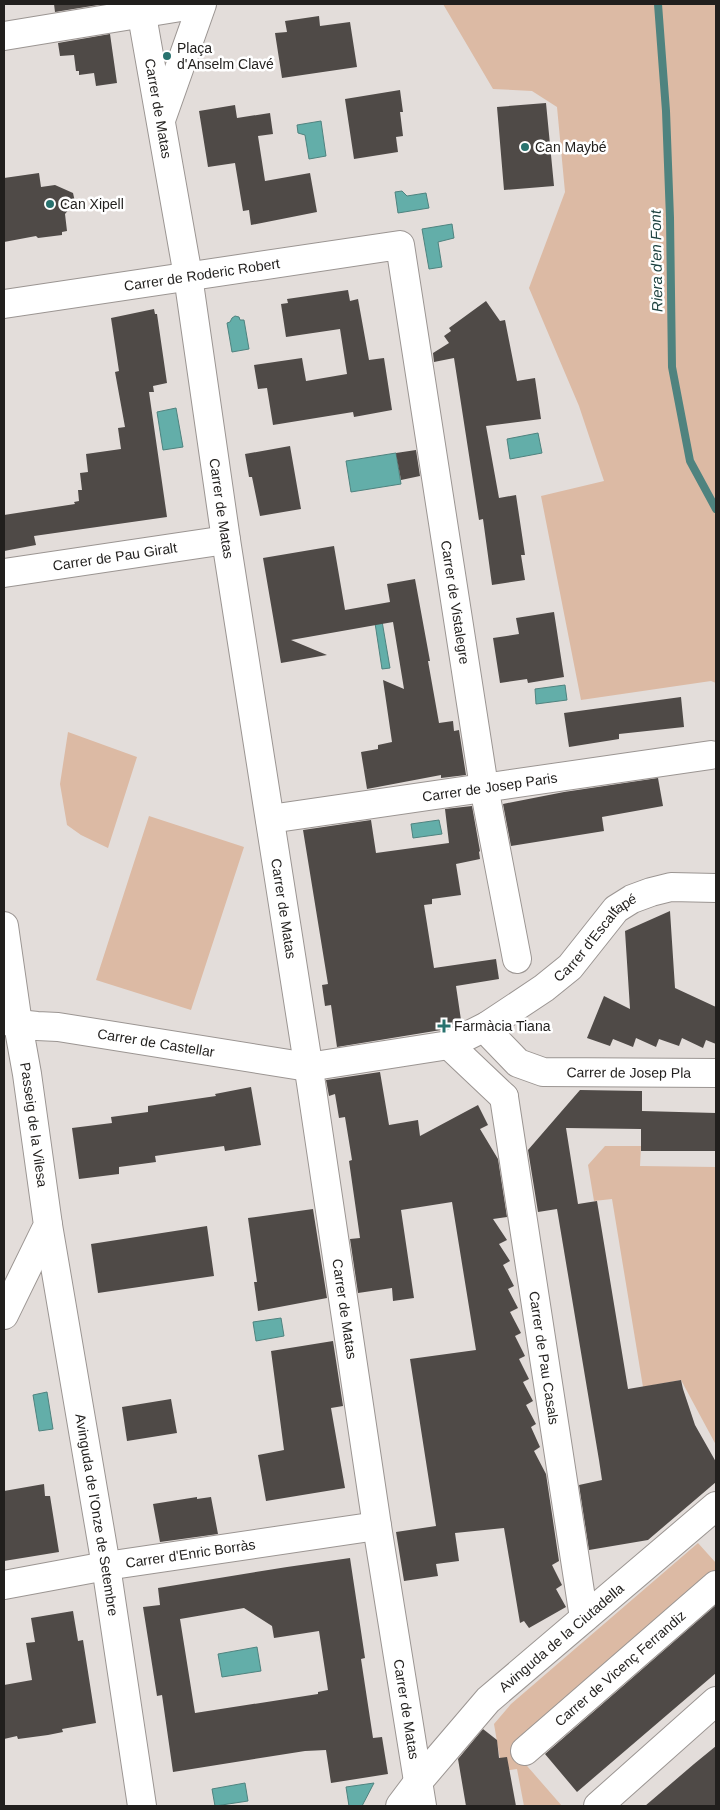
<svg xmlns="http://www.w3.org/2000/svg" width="720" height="1810" viewBox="0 0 720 1810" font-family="Arial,sans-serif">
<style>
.green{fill:#dcbaa4}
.water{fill:#63aea9;stroke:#4f837f}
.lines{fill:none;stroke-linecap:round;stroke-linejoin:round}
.stream{stroke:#4f837f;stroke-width:8}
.building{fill:#4f4a47;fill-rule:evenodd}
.street-casing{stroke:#9b9592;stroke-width:30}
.secondary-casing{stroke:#9b9592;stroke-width:30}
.street{stroke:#fff;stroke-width:28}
.secondary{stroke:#fff;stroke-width:28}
.poi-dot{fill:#28726e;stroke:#fff;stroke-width:2}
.labels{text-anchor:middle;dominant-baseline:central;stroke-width:5;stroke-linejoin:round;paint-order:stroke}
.poi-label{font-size:14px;fill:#211f1d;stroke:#fff;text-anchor:start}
.street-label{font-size:14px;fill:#211f1d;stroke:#fff}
.water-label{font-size:15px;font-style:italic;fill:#1f4341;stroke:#fff}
</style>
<rect width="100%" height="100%" fill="#e3ddda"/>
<path class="green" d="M 443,4 L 716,4 L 716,683 L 711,681 L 581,700 L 541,496 L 604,481 L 579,406 L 529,288 L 565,192 L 557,107 L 532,91 L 493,89 Z
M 68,732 L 137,757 L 108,848 L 81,835 L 67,825 L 60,784 Z
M 149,816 L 244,847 L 191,1010 L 96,980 Z
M 605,1146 L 641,1146 L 640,1166 L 716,1167 L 716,1445 L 681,1380 L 643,1387 L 612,1199 L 594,1201 L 588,1165 Z
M 698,1543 L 716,1563 L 716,1569 L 514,1751 L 562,1806 L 524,1806 L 517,1769 L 502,1771 L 494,1724 L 511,1704 Z"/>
<path class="water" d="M 321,121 L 326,156 L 309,159 L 305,135 L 298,133 L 297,125 Z
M 402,191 L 407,196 L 426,193 L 429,208 L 398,213 L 395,192 Z
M 452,224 L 454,238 L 438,242 L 442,267 L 429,269 L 422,229 Z
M 235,316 L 239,317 L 240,320 L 244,320 L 249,349 L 232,352 L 227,323 L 230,322 L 232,318 Z
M 176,408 L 183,447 L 163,450 L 157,412 Z
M 538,433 L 542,453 L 510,459 L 507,439 Z
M 396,453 L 401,484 L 351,492 L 346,461 Z
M 382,621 L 390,668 L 382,669 L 375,623 Z
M 565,685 L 567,700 L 536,704 L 535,689 Z
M 439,820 L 442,834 L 413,838 L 411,824 Z
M 281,1318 L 284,1336 L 256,1341 L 253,1322 Z
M 47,1392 L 53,1429 L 39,1431 L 33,1395 Z
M 257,1647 L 261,1671 L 222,1677 L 218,1654 Z
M 245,1783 L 248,1801 L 215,1806 L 212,1789 Z
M 374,1783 L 362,1806 L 349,1806 L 346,1787 Z"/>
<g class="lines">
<path class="stream" d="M 658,4 L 666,111 L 670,218 L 672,367 L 690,461 L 716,509"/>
</g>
<path class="building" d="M 54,4 L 104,4 L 55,12 Z
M 319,16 L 320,26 L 350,22 L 357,67 L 282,78 L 275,33 L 287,32 L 285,21 Z
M 110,34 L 117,83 L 96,86 L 94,73 L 79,75 L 79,71 L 76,71 L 74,55 L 60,56 L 58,43 Z
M 400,90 L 403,112 L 400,112 L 403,136 L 396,137 L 398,152 L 354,159 L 345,99 Z
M 546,103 L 554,186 L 504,190 L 497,107 Z
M 235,105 L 237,118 L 270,113 L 273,134 L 258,136 L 265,181 L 310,173 L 317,212 L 251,225 L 249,210 L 243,211 L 235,163 L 208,167 L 199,111 Z
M 39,173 L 41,187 L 55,185 L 73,193 L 75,202 L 65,214 L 67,231 L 62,232 L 62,235 L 38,238 L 36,236 L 4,242 L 4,178 Z
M 348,290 L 350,301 L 358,299 L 369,360 L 384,358 L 392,410 L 354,417 L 353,412 L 273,425 L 267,388 L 258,389 L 254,365 L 302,358 L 306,381 L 347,374 L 340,329 L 286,337 L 281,304 L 288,303 L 287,299 Z
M 486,301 L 500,321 L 505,320 L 517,381 L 535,378 L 541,419 L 486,426 L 499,498 L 516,495 L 525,555 L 521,555 L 525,580 L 492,585 L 483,519 L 479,520 L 454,358 L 434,362 L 433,353 L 449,343 L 444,336 L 451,331 L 449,328 Z
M 154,309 L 155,314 L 157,314 L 167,383 L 153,386 L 154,392 L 149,392 L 167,517 L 34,536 L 36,545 L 4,551 L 4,515 L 75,504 L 74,502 L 79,501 L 78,490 L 82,490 L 80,473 L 88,472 L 86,454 L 121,449 L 118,428 L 125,427 L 115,372 L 119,371 L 111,318 Z
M 290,446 L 301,509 L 260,516 L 252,477 L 249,477 L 245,454 Z
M 416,450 L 420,476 L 401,480 L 396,453 Z
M 334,546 L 345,610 L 390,602 L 387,584 L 415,579 L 430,661 L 428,661 L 439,723 L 453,721 L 454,731 L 459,730 L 466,775 L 441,778 L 441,775 L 367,789 L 361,752 L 378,749 L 378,745 L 392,742 L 383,680 L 404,689 L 393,622 L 291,640 L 327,655 L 281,663 L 263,558 Z
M 554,612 L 564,677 L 528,683 L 527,679 L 500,683 L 493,638 L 519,634 L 516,618 Z
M 681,697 L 684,727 L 619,734 L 619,739 L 569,747 L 564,713 Z
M 658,778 L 663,806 L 602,817 L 604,831 L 511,846 L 503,804 L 564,792 Z
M 472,806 L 480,851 L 479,852 L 480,859 L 456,864 L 461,895 L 432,899 L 432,904 L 424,905 L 434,968 L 496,959 L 499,979 L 456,986 L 461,1020 L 441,1030 L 337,1047 L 331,1005 L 325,1006 L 322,985 L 328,984 L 303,830 L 371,820 L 376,853 L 449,843 L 445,809 Z
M 670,911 L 675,988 L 716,1007 L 716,1044 L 706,1040 L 703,1048 L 682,1038 L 679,1046 L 659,1039 L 656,1047 L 636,1038 L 633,1047 L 613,1039 L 610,1046 L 587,1038 L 604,996 L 630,1009 L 625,931 Z
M 380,1072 L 389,1125 L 418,1120 L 420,1136 L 478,1105 L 488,1125 L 480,1129 L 498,1159 L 507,1217 L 493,1219 L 507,1240 L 499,1244 L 510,1261 L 503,1265 L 514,1286 L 508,1289 L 518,1308 L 510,1312 L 521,1333 L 515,1336 L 525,1356 L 519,1359 L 529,1379 L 523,1382 L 533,1401 L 526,1405 L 536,1424 L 531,1427 L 540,1447 L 534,1451 L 546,1474 L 559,1561 L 552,1565 L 562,1585 L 556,1589 L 566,1607 L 529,1628 L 524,1621 L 520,1623 L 504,1528 L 455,1533 L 459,1561 L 436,1564 L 438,1576 L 404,1581 L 396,1532 L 436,1526 L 410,1359 L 476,1350 L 452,1202 L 401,1210 L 414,1298 L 393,1301 L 392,1288 L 358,1293 L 350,1239 L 360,1238 L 349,1161 L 352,1160 L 345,1117 L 339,1118 L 335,1094 L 329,1096 L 326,1080 Z
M 251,1087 L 261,1145 L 225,1151 L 224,1146 L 155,1156 L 156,1162 L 119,1167 L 119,1174 L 79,1179 L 72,1128 L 112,1123 L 111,1117 L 148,1112 L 148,1106 L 216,1096 L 215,1094 Z
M 580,1090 L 642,1091 L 642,1111 L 716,1113 L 716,1151 L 641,1151 L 641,1129 L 566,1128 L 578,1204 L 597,1201 L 628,1389 L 681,1380 L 683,1389 L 695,1425 L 716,1462 L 716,1482 L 648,1540 L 589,1550 L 579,1485 L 602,1480 L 599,1460 L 557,1209 L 538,1212 L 528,1150 Z
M 313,1209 L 327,1298 L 258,1311 L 254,1282 L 257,1282 L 248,1218 Z
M 207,1226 L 214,1276 L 98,1293 L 91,1244 Z
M 333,1341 L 343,1406 L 331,1408 L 345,1488 L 266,1501 L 258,1455 L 284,1450 L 271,1351 Z
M 171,1399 L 177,1433 L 127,1441 L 122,1407 Z
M 44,1484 L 45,1496 L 50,1496 L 59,1552 L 4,1561 L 4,1491 Z
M 197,1497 L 197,1499 L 211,1497 L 218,1534 L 160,1542 L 153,1504 Z
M 350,1558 L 365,1658 L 361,1659 L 373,1738 L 382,1737 L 388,1774 L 331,1783 L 326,1750 L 305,1751 L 173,1772 L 162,1695 L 157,1696 L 143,1607 L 160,1605 L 158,1588 L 287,1567 ZM 244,1608 L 272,1626 L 274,1638 L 319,1631 L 328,1690 L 318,1692 L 318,1694 L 195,1713 L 180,1619 Z
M 716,1605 L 716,1673 L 577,1792 L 545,1754 Z
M 73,1611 L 78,1641 L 83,1640 L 96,1723 L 62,1729 L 63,1732 L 48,1735 L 18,1739 L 17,1736 L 4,1739 L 4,1685 L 32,1680 L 26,1643 L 35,1642 L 31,1618 Z
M 483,1729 L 497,1740 L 499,1758 L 507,1757 L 516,1806 L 466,1806 L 458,1759 Z
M 716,1746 L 716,1806 L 645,1806 L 694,1764 Z"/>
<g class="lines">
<g class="street-casing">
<g id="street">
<path id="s1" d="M 140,4 L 188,276 L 226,540 L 311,1083 L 377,1526 L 422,1806"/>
<path d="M 4,36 L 199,4"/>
<path d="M 161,120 L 202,4"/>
<path id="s2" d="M 4,304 L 400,245 L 484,787 L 517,959"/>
<path id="s3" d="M 4,573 L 226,540"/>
<path id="s4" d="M 270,819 L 711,755"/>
<path id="s5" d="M 4,1020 L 18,1024 L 37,1026 L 58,1027 L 308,1067 L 449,1045 L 487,1026 L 544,988 L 570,967 L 616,909 L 632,899 L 651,892 L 671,887 L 716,888"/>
<path id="s6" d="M 487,1026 L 492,1036 L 518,1063 L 543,1072 L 716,1073"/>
<path d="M 449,1045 L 504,1097"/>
<path id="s7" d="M 504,1097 L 584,1618"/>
<path id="s8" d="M 48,1225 L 106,1566 L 142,1806"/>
<path id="s9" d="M 4,1585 L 106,1566 L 377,1526"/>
<path id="s10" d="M 525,1751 L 716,1585"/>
<path id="s11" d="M 400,1806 L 418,1782 L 488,1700 L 716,1506"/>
<path d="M 598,1806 L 716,1701"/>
</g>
</g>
<g class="secondary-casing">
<g id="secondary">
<path id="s12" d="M 4,926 L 18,1024 L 27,1074 L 48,1225 L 4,1315"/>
</g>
</g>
<use href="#street" class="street"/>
<use href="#secondary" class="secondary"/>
</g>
<g class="poi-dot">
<circle cx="167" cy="56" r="5"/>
<circle cx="525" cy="147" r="5"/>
<circle cx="50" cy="204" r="5"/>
<path d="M441.5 1018.5h5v5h5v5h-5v5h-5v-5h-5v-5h5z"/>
</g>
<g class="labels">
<g class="poi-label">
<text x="177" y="48">Plaça<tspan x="177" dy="16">d'Anselm Clavé</tspan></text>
<text x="535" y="147">Can Maybé</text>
<text x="60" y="204">Can Xipell</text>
<text x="454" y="1026">Farmàcia Tiana</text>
</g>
<g class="street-label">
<text stroke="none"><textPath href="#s1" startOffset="106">Carrer de Matas</textPath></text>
<text stroke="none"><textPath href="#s2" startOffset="200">Carrer de Roderic Robert</textPath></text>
<text stroke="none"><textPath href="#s1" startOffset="511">Carrer de Matas</textPath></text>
<text stroke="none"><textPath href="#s3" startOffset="112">Carrer de Pau Giralt</textPath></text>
<text stroke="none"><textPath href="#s2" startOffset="762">Carrer de Vistalegre</textPath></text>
<text stroke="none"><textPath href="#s4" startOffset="222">Carrer de Josep Paris</textPath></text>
<text stroke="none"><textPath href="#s1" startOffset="916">Carrer de Matas</textPath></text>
<text stroke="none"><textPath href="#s5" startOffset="634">Carrer d'Escalfapé</textPath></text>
<text stroke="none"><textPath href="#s5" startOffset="154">Carrer de Castellar</textPath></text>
<text stroke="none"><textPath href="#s6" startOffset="161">Carrer de Josep Pla</textPath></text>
<text stroke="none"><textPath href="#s12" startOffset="201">Passeig de la Vilesa</textPath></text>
<text stroke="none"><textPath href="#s1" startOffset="1321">Carrer de Matas</textPath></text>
<text stroke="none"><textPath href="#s7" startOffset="264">Carrer de Pau Casals</textPath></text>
<text stroke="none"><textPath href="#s8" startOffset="294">Avinguda de l'Onze de Setembre</textPath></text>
<text stroke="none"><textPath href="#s9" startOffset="189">Carrer d'Enric Borràs</textPath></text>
<text stroke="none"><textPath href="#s11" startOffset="234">Avinguda de la Ciutadella</textPath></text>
<text stroke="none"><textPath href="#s10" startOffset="126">Carrer de Vicenç Ferrandiz</textPath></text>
<text stroke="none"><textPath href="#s1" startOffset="1726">Carrer de Matas</textPath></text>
</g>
<g class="water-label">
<text transform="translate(656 261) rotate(-91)">Riera d'en Font</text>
</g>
</g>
<rect width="720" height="1810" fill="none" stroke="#211f1d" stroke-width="10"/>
</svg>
